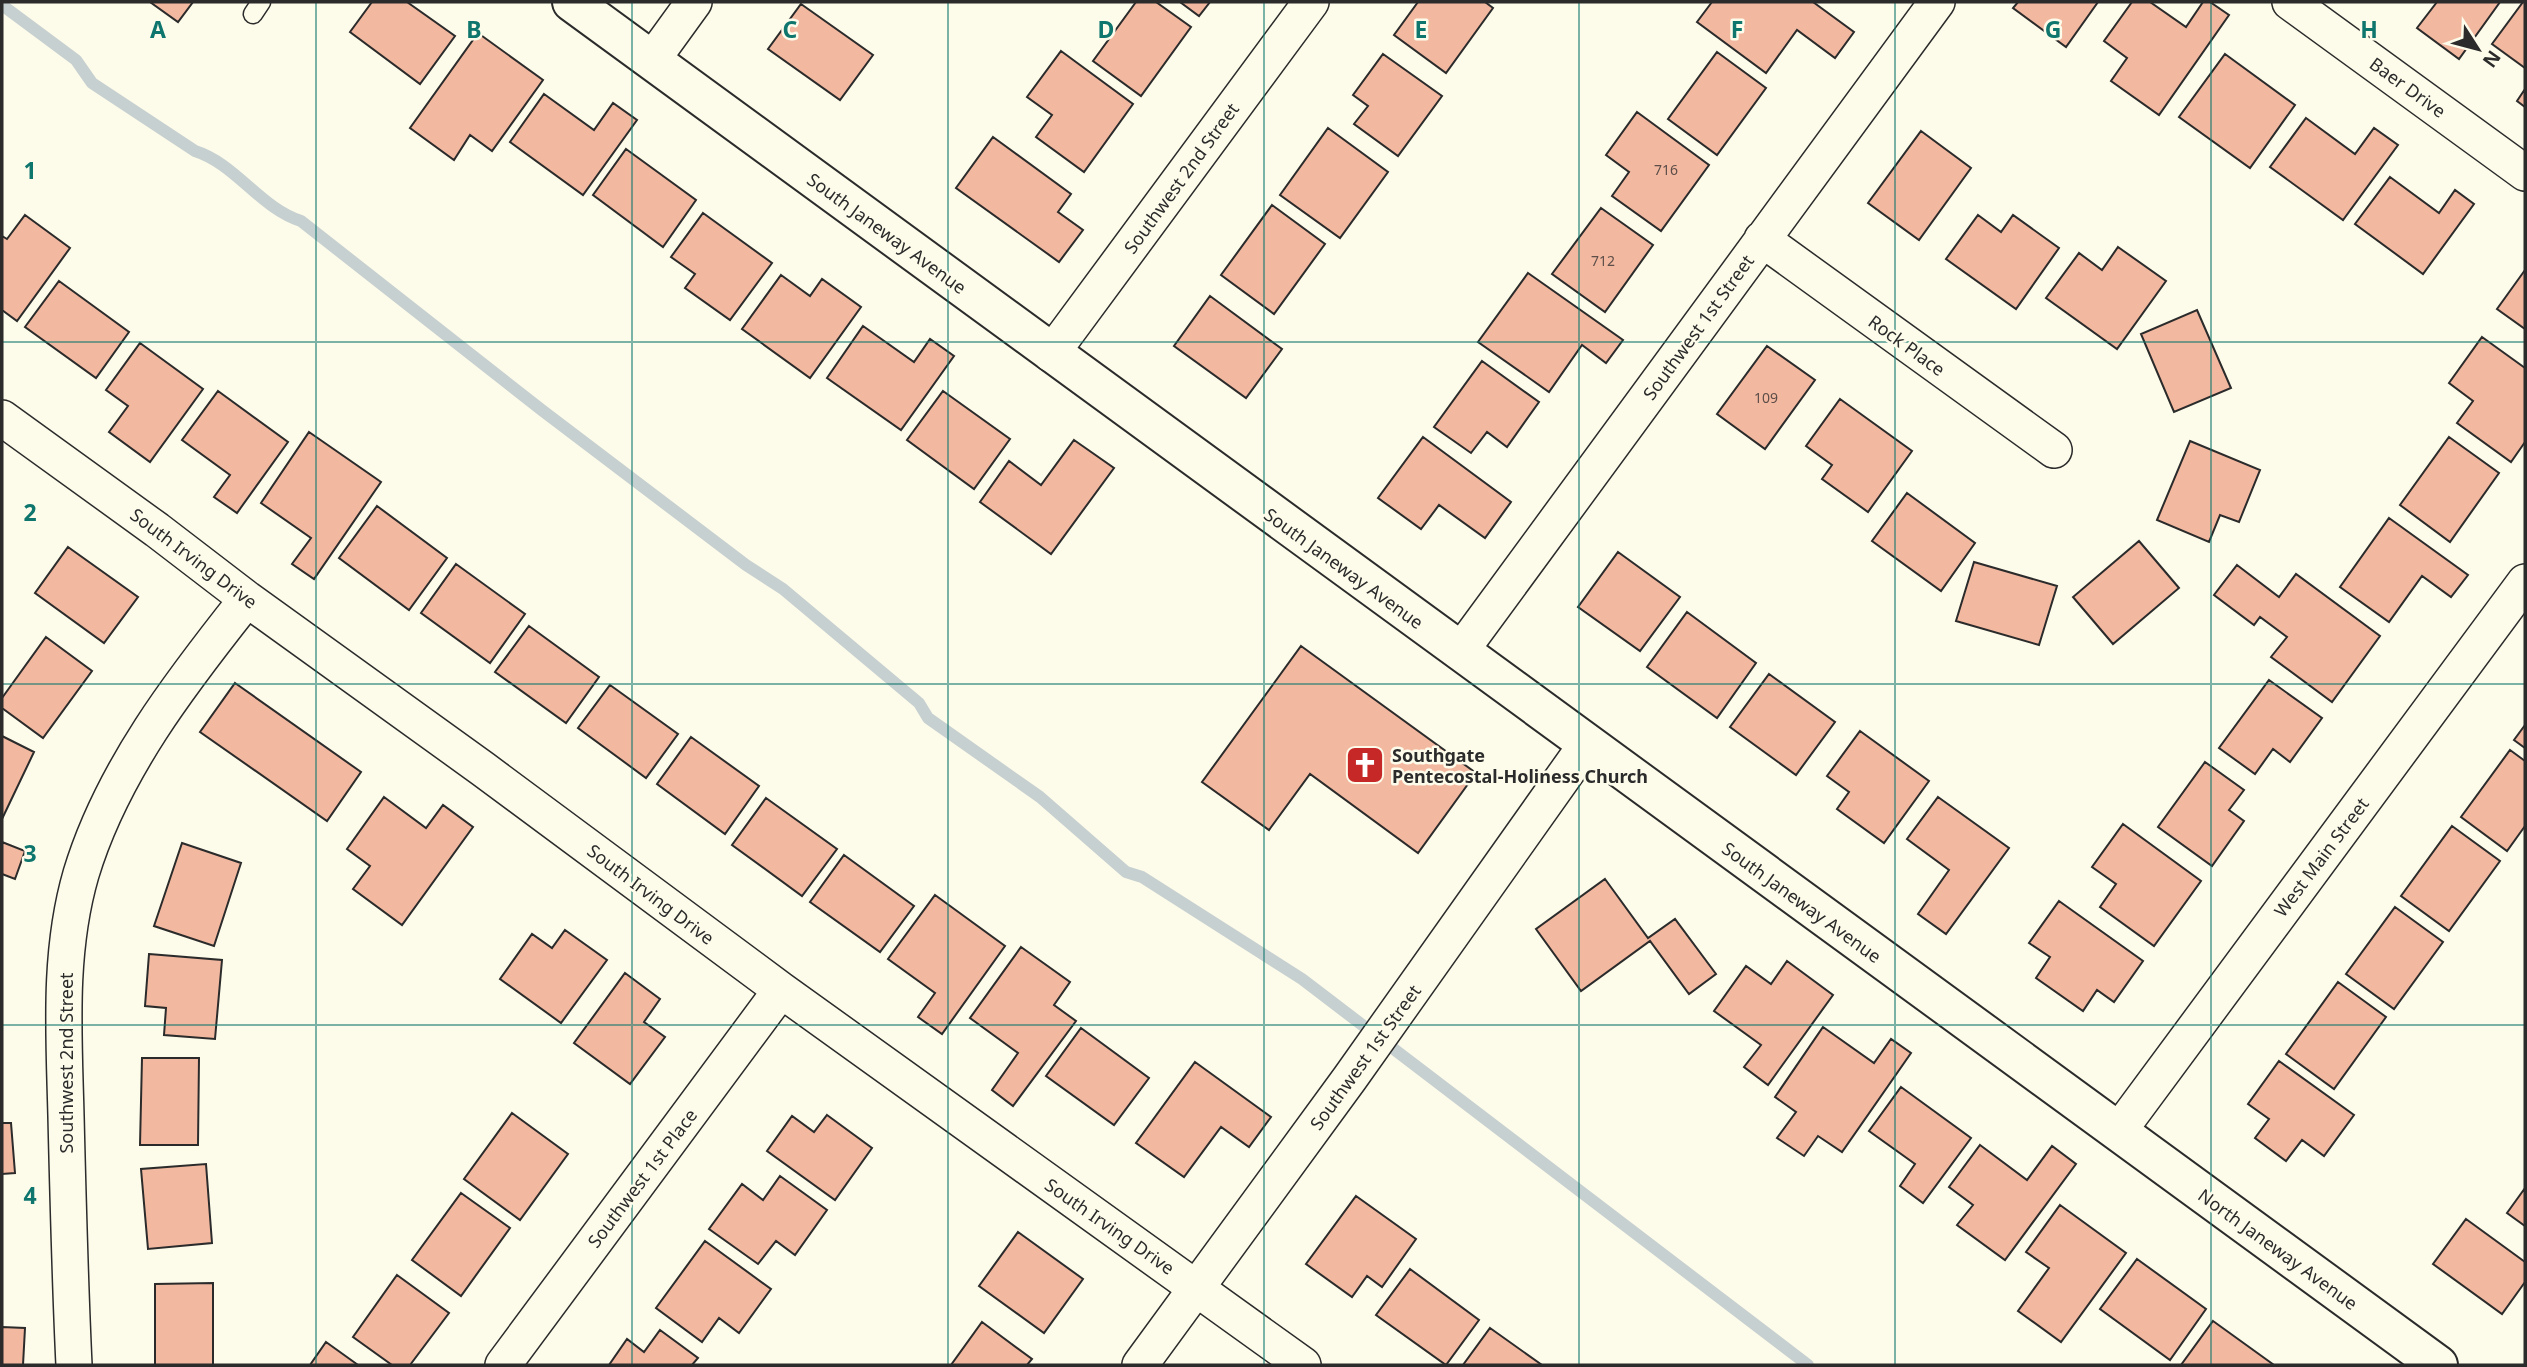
<svg xmlns="http://www.w3.org/2000/svg" width="2527" height="1367" viewBox="0 0 2527 1367" font-family="'Noto Sans',sans-serif">
<style>
.lines{fill:none;stroke-linecap:round;stroke-linejoin:round}
.stream{stroke:#c7d0d0;stroke-width:12}
.building{fill:#f2b8a0;stroke:#2b2b2b;stroke-width:2}
.lane-casing{stroke:#2b2b2b;stroke-width:21}
.street-casing{stroke:#2b2b2b;stroke-width:38}
.secondary-casing{stroke:#2b2b2b;stroke-width:42}
.lane{stroke:#fdfbea;stroke-width:18}
.street{stroke:#fdfbea;stroke-width:35}
.secondary{stroke:#fdfbea;stroke-width:38}
.grid{fill:none;stroke:#0f766e;stroke-width:2;stroke-opacity:0.55}
.labels{text-anchor:middle;dominant-baseline:central;stroke-width:5;stroke-linejoin:round;paint-order:stroke}
.number-label{font-size:14px;fill:#5d4e48}
.street-label{font-size:18px;fill:#2b2b2b;stroke:#fdfbea}
.poi-label{font-size:18px;font-weight:bold;fill:#2b2b2b;stroke:#fdfbea;text-anchor:start}
.grid-label{font-size:23px;text-anchor:middle;font-weight:bold;fill:#0f766e;stroke:#fdfbea;stroke-width:5;stroke-linejoin:round;paint-order:stroke}
</style>
<rect width="100%" height="100%" fill="#fdfbea"/>
<g class="lines">
<path class="stream" d="M 2,5 L 76,60 L 92,83 L 195,151 C 236,164 260,208 301,221 L 543,411 L 746,565 L 783,589 L 919,703 L 928,718 L 1040,797 L 1126,872 L 1142,877 L 1302,979 L 1808,1365"/>
</g>
<path class="building" d="M 150,2 L 193,2 L 178,22 Z
M 372,2 L 407,2 L 455,36 L 420,84 L 350,32 Z
M 1136,2 L 1156,2 L 1191,27 L 1141,96 L 1093,61 Z
M 1180,2 L 1210,2 L 1199,16 Z
M 1418,2 L 1485,2 L 1493,8 L 1446,73 L 1394,35 Z
M 1712,2 L 1813,2 L 1854,32 L 1835,58 L 1797,30 L 1766,73 L 1697,22 Z
M 2018,2 L 2098,2 L 2066,47 L 2013,8 Z
M 2132,2 L 2150,2 L 2186,27 L 2203,2 L 2210,2 L 2229,15 L 2159,115 L 2111,81 L 2127,58 L 2104,41 Z
M 2437,2 L 2500,2 L 2459,59 L 2417,28 Z
M 2523,2 L 2525,2 L 2525,68 L 2492,44 Z
M 801,4 L 873,55 L 840,100 L 768,49 Z
M 478,33 L 543,80 L 492,151 L 470,135 L 454,160 L 410,128 Z
M 1061,51 L 1133,104 L 1084,172 L 1036,137 L 1052,115 L 1027,97 Z
M 1717,52 L 1766,88 L 1717,155 L 1668,119 Z
M 1383,54 L 1442,96 L 1398,156 L 1354,124 L 1368,106 L 1353,95 Z
M 2225,54 L 2295,105 L 2250,168 L 2179,117 Z
M 2525,89 L 2525,107 L 2517,101 Z
M 544,94 L 594,130 L 613,103 L 637,120 L 583,195 L 510,142 Z
M 1637,112 L 1709,165 L 1661,231 L 1612,196 L 1629,172 L 1606,155 Z
M 2306,118 L 2355,154 L 2374,128 L 2398,145 L 2343,220 L 2270,167 Z
M 1328,128 L 1388,172 L 1340,238 L 1280,195 Z
M 1921,131 L 1971,168 L 1919,240 L 1868,203 Z
M 993,137 L 1071,194 L 1058,212 L 1083,230 L 1059,262 L 956,188 Z
M 626,149 L 696,200 L 663,247 L 593,195 Z
M 2390,177 L 2439,213 L 2455,190 L 2474,204 L 2423,274 L 2355,224 Z
M 1272,205 L 1325,244 L 1274,314 L 1221,275 Z
M 1601,208 L 1653,245 L 1605,312 L 1552,274 Z
M 703,213 L 772,263 L 730,320 L 685,288 L 695,274 L 671,257 Z
M 25,215 L 70,248 L 17,321 L 2,310 L 2,236 L 7,239 Z
M 1978,215 L 2001,232 L 2013,215 L 2059,248 L 2016,309 L 1946,259 Z
M 2118,247 L 2166,281 L 2117,349 L 2046,298 L 2079,253 L 2102,270 Z
M 2525,270 L 2525,329 L 2497,309 Z
M 1528,273 L 1623,340 L 1606,363 L 1582,345 L 1549,392 L 1478,342 Z
M 781,275 L 810,296 L 822,279 L 861,307 L 810,378 L 742,329 Z
M 59,281 L 129,332 L 96,378 L 25,327 Z
M 1210,296 L 1282,349 L 1246,398 L 1174,346 Z
M 2197,310 L 2231,388 L 2174,412 L 2141,334 Z
M 863,326 L 914,362 L 930,339 L 954,356 L 901,430 L 827,378 Z
M 2482,337 L 2525,368 L 2525,442 L 2511,462 L 2457,423 L 2473,401 L 2449,383 Z
M 140,343 L 203,389 L 150,462 L 109,432 L 128,406 L 106,390 Z
M 1767,346 L 1815,380 L 1765,449 L 1717,414 Z
M 1482,361 L 1539,402 L 1507,447 L 1487,432 L 1471,453 L 1434,427 Z
M 218,391 L 288,442 L 237,513 L 214,497 L 230,475 L 182,440 Z
M 943,391 L 1010,439 L 974,489 L 907,440 Z
M 1840,399 L 1912,451 L 1868,512 L 1822,479 L 1832,465 L 1806,446 Z
M 309,432 L 381,482 L 314,579 L 292,564 L 311,538 L 261,503 Z
M 1423,437 L 1511,502 L 1485,538 L 1439,505 L 1421,529 L 1378,498 Z
M 2449,437 L 2499,473 L 2450,542 L 2400,505 Z
M 1074,440 L 1114,468 L 1051,554 L 980,502 L 1009,461 L 1041,485 Z
M 2190,441 L 2260,470 L 2239,522 L 2220,515 L 2209,542 L 2157,520 Z
M 1907,493 L 1975,543 L 1941,591 L 1872,541 Z
M 377,506 L 447,558 L 409,610 L 339,558 Z
M 2389,518 L 2468,575 L 2451,597 L 2422,576 L 2389,622 L 2340,587 Z
M 2139,541 L 2179,588 L 2113,644 L 2073,597 Z
M 68,547 L 138,597 L 104,643 L 35,593 Z
M 1618,552 L 1680,597 L 1640,651 L 1578,607 Z
M 1974,562 L 2057,586 L 2039,645 L 1956,621 Z
M 456,564 L 525,614 L 490,663 L 421,613 Z
M 2237,565 L 2279,597 L 2296,574 L 2380,636 L 2332,702 L 2271,657 L 2287,637 L 2260,617 L 2254,625 L 2214,595 Z
M 1687,612 L 1756,663 L 1717,718 L 1647,667 Z
M 529,626 L 599,677 L 566,723 L 495,672 Z
M 46,637 L 92,671 L 43,738 L 2,708 L 2,698 Z
M 1301,646 L 1476,773 L 1418,853 L 1310,774 L 1269,830 L 1202,782 Z
M 1769,674 L 1835,722 L 1796,775 L 1730,727 Z
M 2269,680 L 2322,718 L 2290,762 L 2273,749 L 2255,774 L 2219,748 Z
M 235,683 L 361,772 L 327,821 L 200,732 Z
M 610,685 L 678,734 L 646,778 L 578,728 Z
M 2525,725 L 2525,748 L 2514,740 Z
M 1860,731 L 1929,781 L 1884,843 L 1837,809 L 1849,792 L 1827,776 Z
M 2,736 L 34,752 L 2,819 Z
M 691,737 L 759,786 L 725,834 L 657,784 Z
M 2510,750 L 2525,761 L 2525,826 L 2507,851 L 2461,817 Z
M 2205,762 L 2244,790 L 2229,810 L 2244,821 L 2212,866 L 2158,827 Z
M 384,797 L 426,828 L 443,805 L 473,827 L 402,925 L 353,889 L 370,866 L 347,849 Z
M 1938,797 L 2009,848 L 1946,934 L 1918,914 L 1949,870 L 1907,839 Z
M 766,798 L 837,849 L 802,896 L 732,845 Z
M 2123,824 L 2201,881 L 2154,946 L 2100,907 L 2116,884 L 2092,867 Z
M 2452,826 L 2500,861 L 2449,931 L 2401,896 Z
M 2,842 L 25,851 L 15,879 L 2,874 Z
M 182,843 L 241,863 L 214,946 L 154,926 Z
M 844,855 L 914,906 L 880,952 L 810,902 Z
M 1605,879 L 1648,938 L 1675,919 L 1716,974 L 1689,994 L 1650,941 L 1581,991 L 1536,929 Z
M 935,895 L 1005,946 L 942,1034 L 918,1017 L 935,993 L 888,959 Z
M 2059,901 L 2143,961 L 2114,1002 L 2097,990 L 2083,1011 L 2036,978 L 2050,957 L 2029,943 Z
M 2395,907 L 2443,942 L 2394,1009 L 2346,974 Z
M 565,930 L 607,960 L 561,1023 L 500,979 L 532,934 L 552,948 Z
M 1021,947 L 1070,982 L 1054,1005 L 1076,1021 L 1013,1106 L 992,1090 L 1018,1053 L 970,1018 Z
M 149,954 L 222,960 L 215,1039 L 164,1035 L 166,1008 L 145,1006 Z
M 1787,961 L 1833,995 L 1768,1085 L 1744,1067 L 1761,1045 L 1714,1011 L 1746,966 L 1771,984 Z
M 625,973 L 660,999 L 644,1022 L 665,1037 L 630,1084 L 574,1043 Z
M 2338,982 L 2386,1017 L 2334,1089 L 2286,1054 Z
M 1823,1027 L 1874,1063 L 1891,1039 L 1911,1053 L 1842,1152 L 1818,1136 L 1804,1156 L 1777,1138 L 1796,1112 L 1775,1097 Z
M 1081,1028 L 1149,1078 L 1114,1125 L 1046,1076 Z
M 142,1058 L 199,1058 L 198,1145 L 140,1145 Z
M 2279,1061 L 2354,1115 L 2324,1156 L 2302,1140 L 2286,1161 L 2255,1138 L 2269,1119 L 2248,1104 Z
M 1195,1062 L 1271,1117 L 1249,1147 L 1221,1127 L 1184,1177 L 1136,1143 Z
M 1901,1087 L 1971,1138 L 1923,1203 L 1900,1186 L 1915,1164 L 1869,1131 Z
M 512,1113 L 568,1154 L 520,1220 L 464,1179 Z
M 827,1115 L 872,1148 L 835,1200 L 767,1151 L 792,1116 L 814,1132 Z
M 2,1123 L 11,1123 L 15,1173 L 2,1174 Z
M 1980,1145 L 2027,1180 L 2052,1146 L 2076,1164 L 2005,1260 L 1957,1225 L 1973,1205 L 1949,1187 Z
M 206,1164 L 212,1243 L 148,1249 L 141,1169 Z
M 780,1176 L 827,1210 L 795,1255 L 776,1241 L 758,1264 L 709,1229 L 742,1184 L 763,1200 Z
M 2525,1188 L 2525,1226 L 2507,1213 Z
M 461,1193 L 510,1228 L 461,1296 L 412,1260 Z
M 1356,1196 L 1416,1239 L 1382,1287 L 1367,1276 L 1352,1297 L 1306,1264 Z
M 2060,1205 L 2126,1253 L 2061,1342 L 2018,1311 L 2049,1268 L 2026,1252 Z
M 2466,1219 L 2525,1262 L 2525,1282 L 2502,1314 L 2433,1264 Z
M 1018,1232 L 1083,1279 L 1044,1333 L 979,1286 Z
M 705,1241 L 771,1289 L 739,1333 L 719,1318 L 702,1342 L 656,1308 Z
M 2137,1259 L 2206,1309 L 2170,1360 L 2100,1309 Z
M 1410,1269 L 1479,1320 L 1446,1365 L 1376,1315 Z
M 397,1275 L 449,1313 L 410,1365 L 392,1365 L 353,1337 Z
M 213,1283 L 213,1365 L 155,1365 L 155,1284 Z
M 2213,1321 L 2274,1365 L 2181,1365 Z
M 982,1322 L 1032,1359 L 1027,1365 L 951,1365 Z
M 2,1327 L 25,1328 L 23,1365 L 2,1365 Z
M 1490,1328 L 1542,1365 L 1463,1365 Z
M 660,1330 L 698,1358 L 692,1365 L 609,1365 L 627,1339 L 644,1352 Z
M 326,1342 L 358,1365 L 310,1365 Z"/>
<g class="lines">
<g class="lane-casing">
<path id="lane" d="M 253,14 L 261,2"/>
</g>
<g class="street-casing">
<path id="street" d="M 2290,2 L 2525,173
M 652,60 L 694,2
M 1762,239 L 2054,450
M 1051,354 L 1311,2
M 2,418 L 157,530 L 247,599 L 483,769 L 781,990 L 1303,1365
M 1460,652 L 1937,2
M 2118,1132 L 2525,582
M 74,1365 C 70,1282 68,1199 66,1116 C 64,1035 58,953 81,874 C 112,771 181,682 247,599
M 503,1365 L 781,990
M 1140,1365 L 1350,1078 L 1586,745"/>
</g>
<g class="secondary-casing">
<path id="secondary" d="M 572,2 L 2438,1365"/>
</g>
<use href="#lane" class="lane"/>
<use href="#street" class="street"/>
<use href="#secondary" class="secondary"/>
</g>
<path class="grid" d="M 316,2 L 316,1365M 632,2 L 632,1365M 948,2 L 948,1365M 1264,2 L 1264,1365M 1579,2 L 1579,1365M 1895,2 L 1895,1365M 2211,2 L 2211,1365M 2,342 L 2525,342M 2,684 L 2525,684M 2,1025 L 2525,1025"/>
<defs>
<g id="church-square" transform="scale(2.0125)"><rect x="-9" y="-9" width="18" height="18" rx="4" fill="#c62828" stroke="#fdfbea"/><path d="M-1.2-6h2.4v3.5h3.3v2.4h-3.3V6h-2.4V-.1h-3.3v-2.4h3.3Z" fill="#fff"/></g>
</defs>
<g fill-rule="evenodd">
<use href="#church-square" x="1365" y="765"/>
</g>
<g class="labels">
<g class="number-label">
<text x="1666" y="169">716</text>
<text x="1603" y="260">712</text>
<text x="1766" y="397">109</text>
</g>
<g class="street-label">
<text transform="translate(2408 87) rotate(36)">Baer Drive</text>
<text transform="translate(1181 178) rotate(-54)">Southwest 2nd Street</text>
<text transform="translate(887 233) rotate(36)">South Janeway Avenue</text>
<text transform="translate(1698 327) rotate(-54)">Southwest 1st Street</text>
<text transform="translate(1907 345) rotate(36)">Rock Place</text>
<text transform="translate(194 558) rotate(37)">South Irving Drive</text>
<text transform="translate(1344 568) rotate(36)">South Janeway Avenue</text>
<text transform="translate(2321 857) rotate(-53)">West Main Street</text>
<text transform="translate(651 894) rotate(37)">South Irving Drive</text>
<text transform="translate(1802 902) rotate(36)">South Janeway Avenue</text>
<text transform="translate(1365 1057) rotate(-54)">Southwest 1st Street</text>
<text transform="translate(66 1063) rotate(-90)">Southwest 2nd Street</text>
<text transform="translate(642 1178) rotate(-53)">Southwest 1st Place</text>
<text transform="translate(1110 1226) rotate(35)">South Irving Drive</text>
<text transform="translate(2278 1249) rotate(36)">North Janeway Avenue</text>
</g>
<g class="poi-label">
<text x="1392" y="755">Southgate<tspan x="1392" dy="21">Pentecostal-Holiness Church</tspan></text>
</g>
</g>
<g class="grid-label">
<text x="158" y="38">A</text>
<text x="474" y="38">B</text>
<text x="790" y="38">C</text>
<text x="1106" y="38">D</text>
<text x="1421" y="38">E</text>
<text x="1737" y="38">F</text>
<text x="2053" y="38">G</text>
<text x="2369" y="38">H</text>
<text x="30" y="179">1</text>
<text x="30" y="521">2</text>
<text x="30" y="862">3</text>
<text x="30" y="1204">4</text>
</g>
<rect width="2527" height="1367" fill="none" stroke="#2b2b2b" stroke-width="7"/>
<g transform="translate(2478 49) rotate(126)" stroke="#fdfbea" stroke-width="5" paint-order="stroke">
<path d="M0-5L12 26L0 18L-12 26Z" fill="#2b2b2b"/>
<text y="-10" font-size="19" font-weight="bold" text-anchor="middle" fill="#2b2b2b">N</text>
</g>
</svg>
